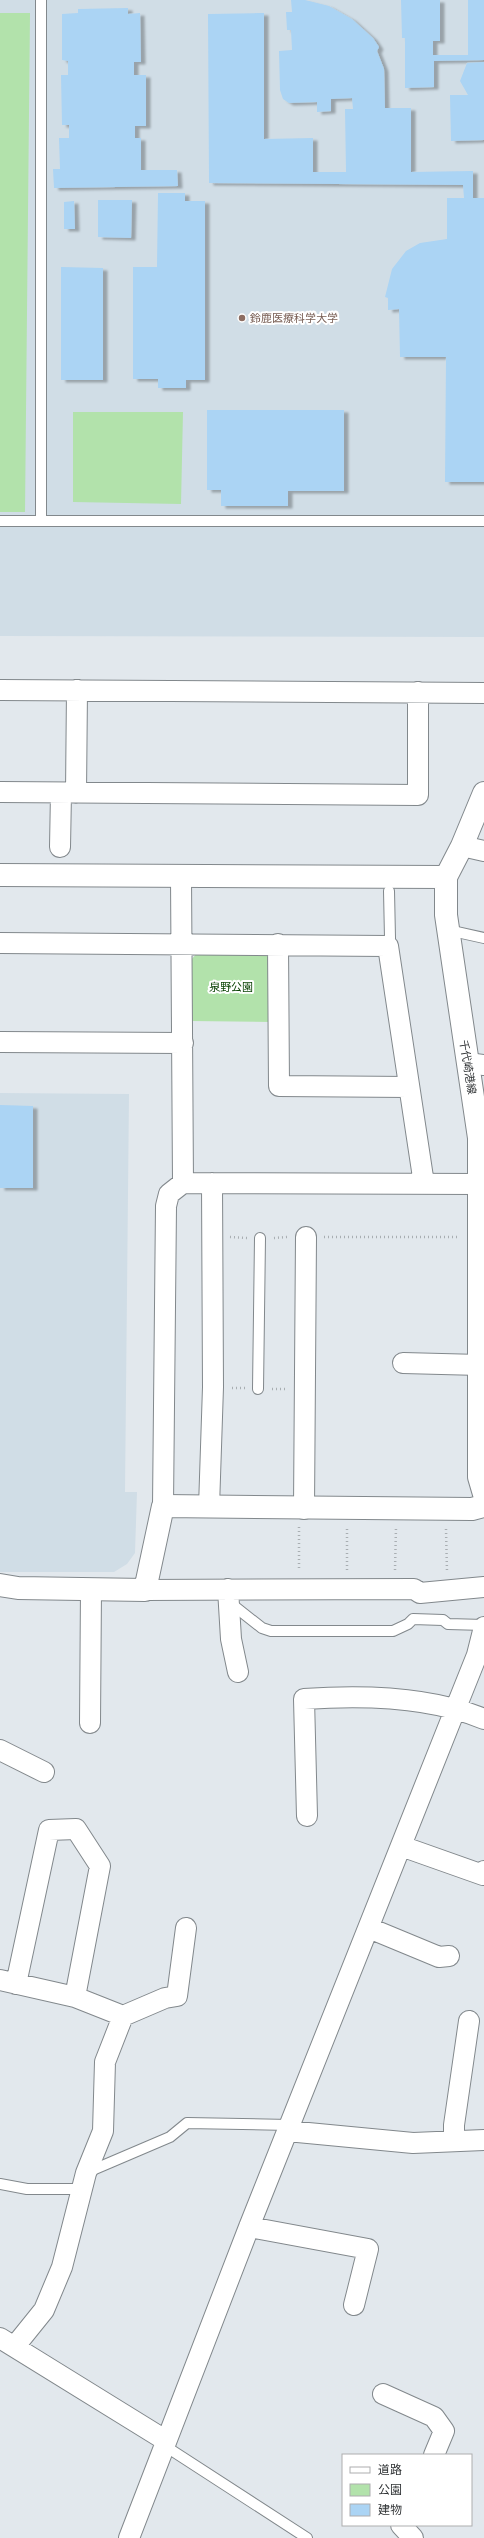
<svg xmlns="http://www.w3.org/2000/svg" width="484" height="2538" viewBox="0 0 484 2538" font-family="Cabin,'Noto Sans JP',sans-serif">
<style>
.built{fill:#d0dde6}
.green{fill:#b2e2ab}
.building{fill:#abd4f4;filter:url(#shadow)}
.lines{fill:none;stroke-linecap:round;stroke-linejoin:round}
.lane-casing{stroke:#82888c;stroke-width:12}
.street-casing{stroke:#82888c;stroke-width:22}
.secondary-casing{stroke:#82888c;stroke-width:24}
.path{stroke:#a9aeb2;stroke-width:2.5;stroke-dasharray:1 3;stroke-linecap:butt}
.lane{stroke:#fff;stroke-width:10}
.street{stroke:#fff;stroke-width:20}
.secondary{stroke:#fff;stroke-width:22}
.education-dot{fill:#8d6e63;stroke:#fff;stroke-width:1.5}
.labels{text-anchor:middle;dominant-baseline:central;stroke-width:4;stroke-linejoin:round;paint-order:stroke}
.education-label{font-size:11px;fill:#785e54;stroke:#fff;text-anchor:start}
.park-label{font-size:11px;fill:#094203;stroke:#fff}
.street-label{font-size:11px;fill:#313436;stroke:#fff}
</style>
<defs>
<filter id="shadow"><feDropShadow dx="4.5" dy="2.5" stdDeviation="1" flood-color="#0004"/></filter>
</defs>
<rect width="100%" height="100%" fill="#e2e8ed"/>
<path class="built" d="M 0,0 L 484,0 L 484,637 L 0,636 Z
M 0,1093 L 129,1094 L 125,1492 L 137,1492 L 135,1553 L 127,1564 L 114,1572 L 0,1572 Z"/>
<path class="green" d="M 0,13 L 30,13 L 25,512 L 0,512 Z
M 73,412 L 183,412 L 181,504 L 73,502 Z
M 199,951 L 264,951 L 271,958 L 272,1022 L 190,1021 L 190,961 Z"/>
<path class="building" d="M 291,0 L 305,0 L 329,6 L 352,19 L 373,38 L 379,47 L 377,51 L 384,69 L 385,108 L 411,108 L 411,172 L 473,171 L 473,198 L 484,198 L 484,482 L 445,482 L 446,357 L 400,357 L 399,309 L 388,310 L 388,298 L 385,297 L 392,269 L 406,251 L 420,243 L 447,239 L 447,198 L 464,198 L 463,185 L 209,183 L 208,14 L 264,13 L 264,139 L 313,138 L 313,172 L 346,172 L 345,109 L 353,109 L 352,98 L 331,99 L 331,111 L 317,112 L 317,102 L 289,103 L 283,99 L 280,90 L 279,51 L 292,50 L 291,30 L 287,30 L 286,12 L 292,12 Z
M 401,0 L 440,0 L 440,41 L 433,41 L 433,55 L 468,55 L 468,0 L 484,0 L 484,60 L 434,61 L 434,87 L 405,88 L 405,38 L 402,38 Z
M 128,8 L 128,14 L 140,13 L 141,62 L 134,62 L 134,75 L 146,75 L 146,126 L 135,126 L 135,138 L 141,138 L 141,170 L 177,170 L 178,186 L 54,188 L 53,169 L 60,169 L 59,138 L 69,138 L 69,125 L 62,125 L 61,75 L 68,75 L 68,61 L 62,60 L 62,14 L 78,13 L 78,9 Z
M 484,62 L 484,140 L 451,141 L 450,95 L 468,95 L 460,81 L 467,63 Z
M 158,193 L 185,193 L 185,201 L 205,201 L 205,380 L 186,380 L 186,388 L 158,388 L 158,379 L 133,379 L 133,267 L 157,267 Z
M 98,200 L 132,200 L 131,238 L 98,237 Z
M 74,201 L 75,229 L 64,229 L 64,202 Z
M 61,267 L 103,268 L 103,380 L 61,380 Z
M 207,410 L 344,410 L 344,491 L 288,491 L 288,506 L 221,506 L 221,490 L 207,490 Z
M 0,1105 L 33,1106 L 33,1188 L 0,1188 Z"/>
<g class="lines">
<g class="lane-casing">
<path id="lane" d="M 0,521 L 484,521
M 41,521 L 41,0
M 448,930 L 484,938
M 388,946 L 390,938 L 389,891
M 258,1389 L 260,1238
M 229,1602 L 262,1628 L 271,1631 L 393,1631 L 408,1624 L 413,1619 L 443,1620 L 448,1624 L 484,1625
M 88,2172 L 170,2137 L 187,2123 L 289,2125
M 0,2184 L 27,2189 L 81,2189
M 165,2446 L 307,2538"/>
</g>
<g class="street-casing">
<path id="street" d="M 0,690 L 484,693
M 0,792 L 418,795 L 418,692
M 76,793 L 77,690
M 462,846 L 484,851
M 60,847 L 61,793
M 181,877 L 183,1183 L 479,1184
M 0,943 L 388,946 L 424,1184
M 278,944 L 279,1086 L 409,1087
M 0,1042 L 183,1043
M 468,1063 L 484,1065
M 403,1363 L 480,1365
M 163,1506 L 166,1206 L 169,1194 L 183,1183
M 209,1507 L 213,1387 L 212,1183
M 304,1509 L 306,1237
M 228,1589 L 231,1639 L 238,1672
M 145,1590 L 414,1589 L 420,1593 L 484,1587
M 90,1723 L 91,1589
M 0,1750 L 44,1772
M 307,1816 L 304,1699 C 361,1695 430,1696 484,1719
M 401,1846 L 483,1875 L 484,1871
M 369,1928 L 439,1957 L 449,1956
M 0,1980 L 75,1997 L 123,2016 L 105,2062 L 103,2131 L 86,2173 L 62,2267 L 44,2310 L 15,2346
M 16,1984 L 49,1830 L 76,1829 L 100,1866 L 75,1997
M 123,2016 L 165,1998 L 177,1996 L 186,1928
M 287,2131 L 413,2143 L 484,2140
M 454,2141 L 454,2125 L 469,2021
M 249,2227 L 368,2249 L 354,2305
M 0,2338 L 165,2440
M 383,2394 L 434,2417 L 444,2431 L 434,2455
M 401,2525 L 413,2538
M 129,2538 L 249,2227 L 455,1710 L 477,1655 L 484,1627"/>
</g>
<g class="secondary-casing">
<path id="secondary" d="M 484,793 L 462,846 L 446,877 L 446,915 L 479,1138 L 479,1477 L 484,1494
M 0,875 L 446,877
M 0,1585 L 18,1588 L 145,1590 L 163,1506 L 472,1509 L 484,1506"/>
</g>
<path class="path" d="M 230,1237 L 247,1238
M 324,1237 L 459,1237
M 274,1238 L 287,1237
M 232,1388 L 245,1388
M 272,1389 L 287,1389
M 299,1527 L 299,1570
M 446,1529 L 447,1572
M 347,1570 L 347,1527
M 395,1570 L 396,1527"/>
<use href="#lane" class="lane"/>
<use href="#street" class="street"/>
<use href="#secondary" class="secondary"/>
</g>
<circle class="education-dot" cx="242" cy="318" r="4"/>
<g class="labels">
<g class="education-label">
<text x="250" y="318">鈴鹿医療科学大学</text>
</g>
<g class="park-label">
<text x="231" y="987">泉野公園</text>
</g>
<g class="street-label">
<text transform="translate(468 1067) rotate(81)">千代崎港線</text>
</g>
</g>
<rect x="342" y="2454" width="130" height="72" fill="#ffffff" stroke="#adaeaf"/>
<rect x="350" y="2467" width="20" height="6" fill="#ffffff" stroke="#adaeaf"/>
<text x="378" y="2474" font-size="12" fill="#313436">道路</text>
<rect x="350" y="2484" width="20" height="12" fill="#b2e2ab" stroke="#adaeaf"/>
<text x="378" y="2494" font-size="12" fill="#313436">公園</text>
<rect x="350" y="2504" width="20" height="12" fill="#abd4f4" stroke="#adaeaf"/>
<text x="378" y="2514" font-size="12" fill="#313436">建物</text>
</svg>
